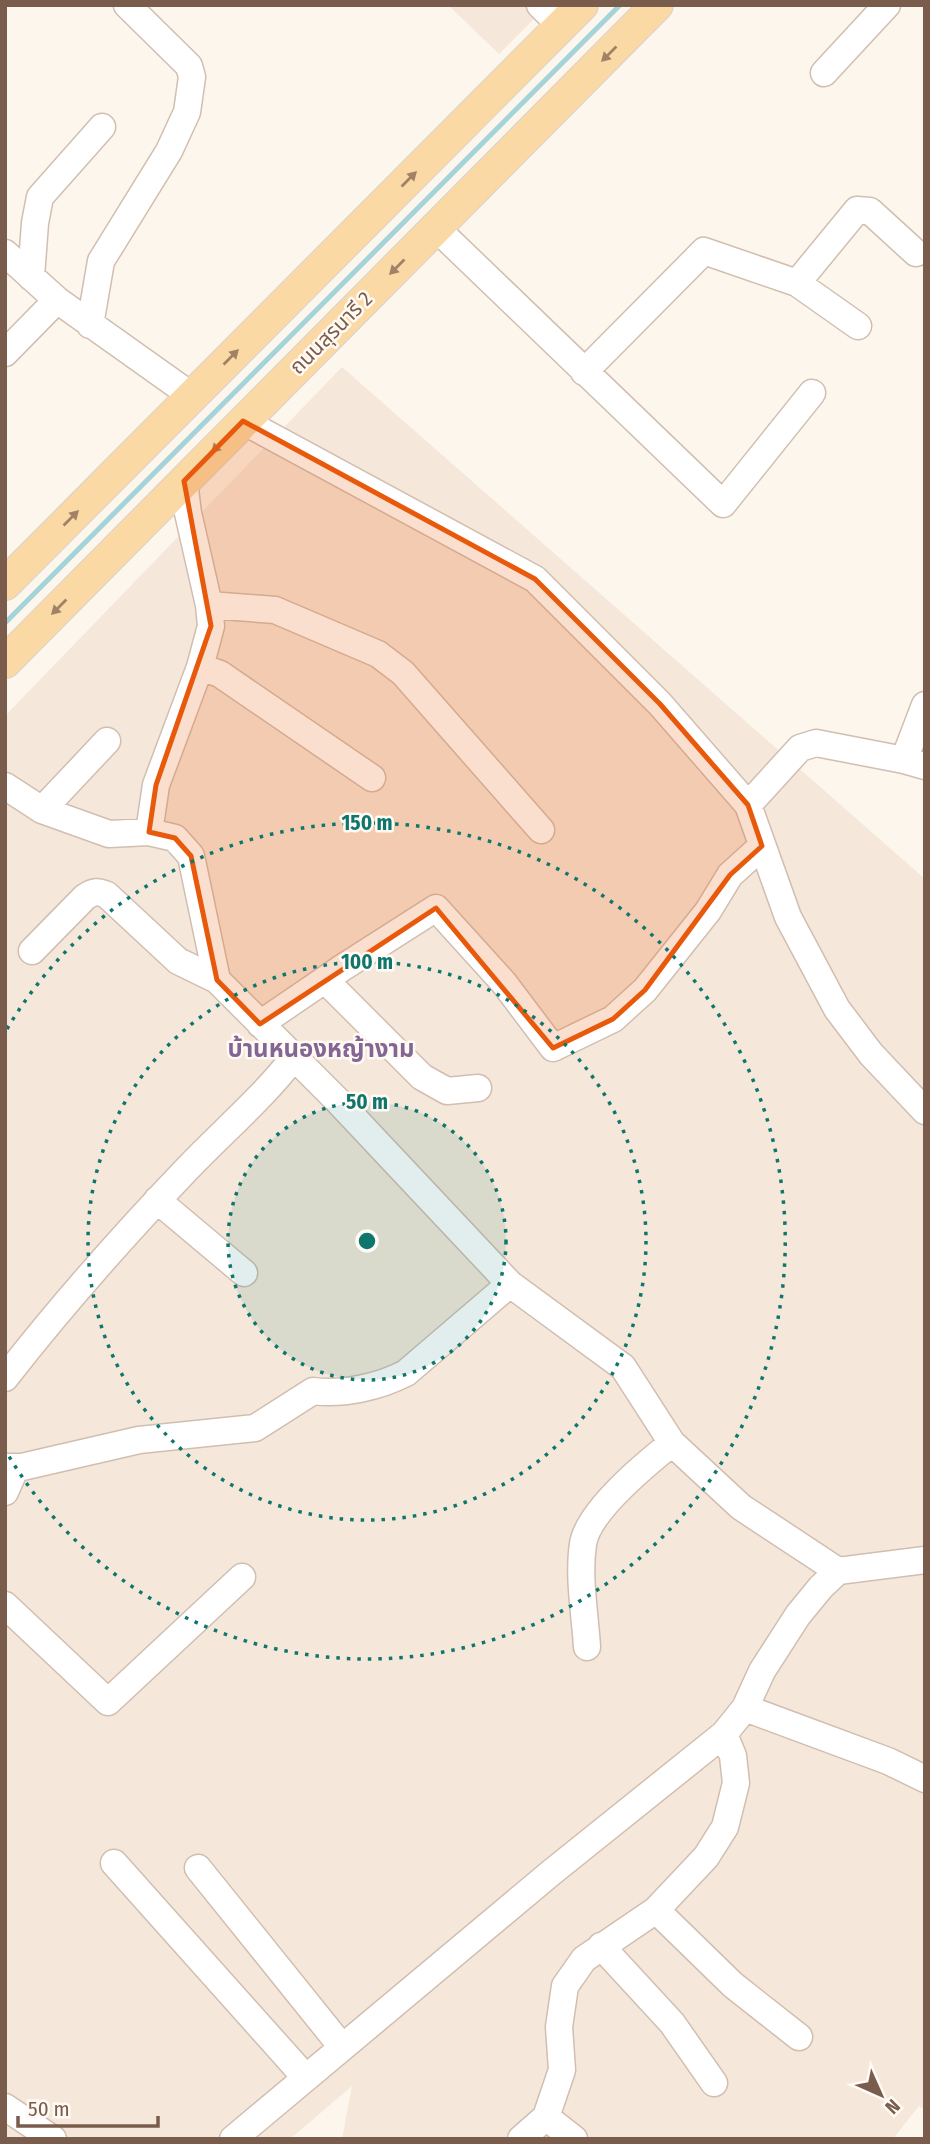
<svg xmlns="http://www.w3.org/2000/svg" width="930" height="2144" viewBox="0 0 930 2144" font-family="'Fira Sans Condensed','Noto Sans Thai',sans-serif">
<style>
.residential{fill:#f5e8da}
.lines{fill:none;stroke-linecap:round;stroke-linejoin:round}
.stream{stroke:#a5d3da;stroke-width:5}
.minor-casing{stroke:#d1beb0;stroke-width:29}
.major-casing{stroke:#dad1cd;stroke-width:34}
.minor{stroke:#fff;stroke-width:26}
.major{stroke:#fbd9a5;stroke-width:32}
.oneway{fill:#a18267}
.marked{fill:#e8590c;fill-opacity:0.2;stroke:#e8590c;stroke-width:5;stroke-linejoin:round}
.ring{fill:none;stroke:#0f766e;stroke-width:3.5;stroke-dasharray:3.5 7}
.labels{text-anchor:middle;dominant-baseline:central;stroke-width:5;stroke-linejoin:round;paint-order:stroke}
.street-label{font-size:21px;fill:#7a5c4d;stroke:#fffaf3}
.quarter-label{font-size:24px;font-weight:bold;fill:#846695;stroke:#fffaf3}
.centre{fill:#0f766e;stroke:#fffaf3;stroke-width:3.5}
.ring-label{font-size:21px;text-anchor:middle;font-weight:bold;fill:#0f766e;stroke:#fffaf3;stroke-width:5;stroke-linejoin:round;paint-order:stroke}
</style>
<rect width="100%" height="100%" fill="#fdf6ec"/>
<path class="residential" d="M 448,5 L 548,5 L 499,54 Z
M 342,367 L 925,879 L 925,2110 L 919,2106 L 893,2139 L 342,2139 L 352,2086 L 290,2139 L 5,2139 L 5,716 Z"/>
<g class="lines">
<path class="stream" d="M 5,623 L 620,5"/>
<g class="minor-casing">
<path id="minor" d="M 540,5 L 561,26
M 824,73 L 887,5
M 436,228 L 723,504 L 812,393
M 5,253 L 57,300 L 192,396
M 31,277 L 35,223 L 40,197 L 102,127
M 797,283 L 857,210 L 870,211 L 916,253
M 90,325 L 101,261 L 169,151 L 187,112 L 192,77 L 189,66 L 127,5
M 5,353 L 57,300
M 584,372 L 704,251 L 797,283 L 858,326
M 243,421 L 535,579 L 660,704 L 748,805 L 788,917 L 837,1009 L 871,1054 L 925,1111
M 209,605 L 275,610 L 378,654 L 403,673 L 541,830
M 200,667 L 220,674 L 372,778
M 904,760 L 925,705
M 5,786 L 42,810 L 109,834 L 149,832 L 175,838 L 191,856 L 217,980 L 336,1099 L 510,1284 L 623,1367 L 672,1443 L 741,1507 L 838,1571
M 748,805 L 800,748 L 816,743 L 904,760 L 925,766
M 42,810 L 107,741
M 149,832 L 156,785 L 200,667 L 211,626 L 209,605 L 188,513 L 184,481
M 32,951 L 85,897 C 94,891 98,891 107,895 L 178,961 L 217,980
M 325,980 L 422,1077 L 447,1091 L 478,1088
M 260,1024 L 342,968 L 436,908 L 504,983 L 553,1048 L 613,1019 L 645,990 L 708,911 L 730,875 L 762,846
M 157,1200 L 244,1273
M 5,1378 C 62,1305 123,1236 187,1169 C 222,1132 263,1098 294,1057
M 5,1467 L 22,1467 L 139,1440 L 255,1428 L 313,1391 C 343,1395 379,1387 406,1373 L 510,1284
M 5,1492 L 16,1467
M 5,1605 L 108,1702 L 242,1577
M 587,1647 C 585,1614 578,1577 583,1544 C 588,1511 647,1463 672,1443
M 745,1708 L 888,1761 L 925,1779
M 114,1863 L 306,2078
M 198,1868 L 342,2047
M 656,1910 L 733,1985 L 799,2037
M 601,1946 L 672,2023 L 714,2083
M 5,2107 L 53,2139
M 546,2117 L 574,2139
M 233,2139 L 552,1872 L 724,1734 L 745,1708 L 762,1671 L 798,1615 L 821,1587 L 838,1571 L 925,1560
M 521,2139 L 546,2117 L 562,2070 L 559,2027 L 565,1986 L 584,1959 L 656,1910 L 706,1857 L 725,1827 L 736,1783 L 733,1756 L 724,1734"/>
</g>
<g class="major-casing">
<path id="major" d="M 5,584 L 582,5
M 5,662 L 657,5"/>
</g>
<use href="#minor" class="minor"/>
<use href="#major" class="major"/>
</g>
<defs><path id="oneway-solid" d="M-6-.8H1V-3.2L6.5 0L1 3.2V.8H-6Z" transform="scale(1.75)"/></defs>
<g class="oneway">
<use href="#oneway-solid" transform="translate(609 54) rotate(135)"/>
<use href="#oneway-solid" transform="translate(409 179) rotate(-45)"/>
<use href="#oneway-solid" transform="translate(397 267) rotate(135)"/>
<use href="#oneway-solid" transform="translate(231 357) rotate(-45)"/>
<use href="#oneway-solid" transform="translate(219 445) rotate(135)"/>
<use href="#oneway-solid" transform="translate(71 518) rotate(-45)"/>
<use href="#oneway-solid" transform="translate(59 607) rotate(135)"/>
</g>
<path class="marked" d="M 243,421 L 535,579 L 660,704 L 748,805 L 762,846 L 730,875 L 645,990 L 613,1019 L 553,1048 L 436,908 L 260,1024 L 217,980 L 191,856 L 175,838 L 149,832 L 156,785 L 211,626 L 184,481 Z"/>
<circle cx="367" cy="1241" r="139" fill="#0f766e" fill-opacity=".12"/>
<g class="ring">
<circle cx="367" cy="1241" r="139"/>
<circle cx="367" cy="1241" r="279"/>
<path d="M7 1029A418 418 0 1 1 7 1453"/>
</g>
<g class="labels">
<g class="street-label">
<text transform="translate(331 333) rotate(-45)">ถนนสุรนารี 2</text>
</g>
<g class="quarter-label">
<text x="321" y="1049">บ้านหนองหญ้างาม</text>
</g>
</g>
<circle cx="367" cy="1241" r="10" class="centre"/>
<g class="ring-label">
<text x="367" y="830">150 m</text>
<text x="367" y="969">100 m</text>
<text x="367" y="1109">50 m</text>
</g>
<rect width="930" height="2144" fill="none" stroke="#7a5c4d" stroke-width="14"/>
<g transform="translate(881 2095) rotate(135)" stroke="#fffaf3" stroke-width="5" paint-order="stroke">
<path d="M0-5L12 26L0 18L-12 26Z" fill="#7a5c4d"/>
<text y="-10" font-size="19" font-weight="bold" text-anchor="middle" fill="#7a5c4d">N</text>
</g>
<path d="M18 2116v10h140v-10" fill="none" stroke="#7a5c4d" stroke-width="3.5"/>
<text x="28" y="2116" font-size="21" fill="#7a5c4d" stroke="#fffaf3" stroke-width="5" paint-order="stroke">50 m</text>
</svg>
